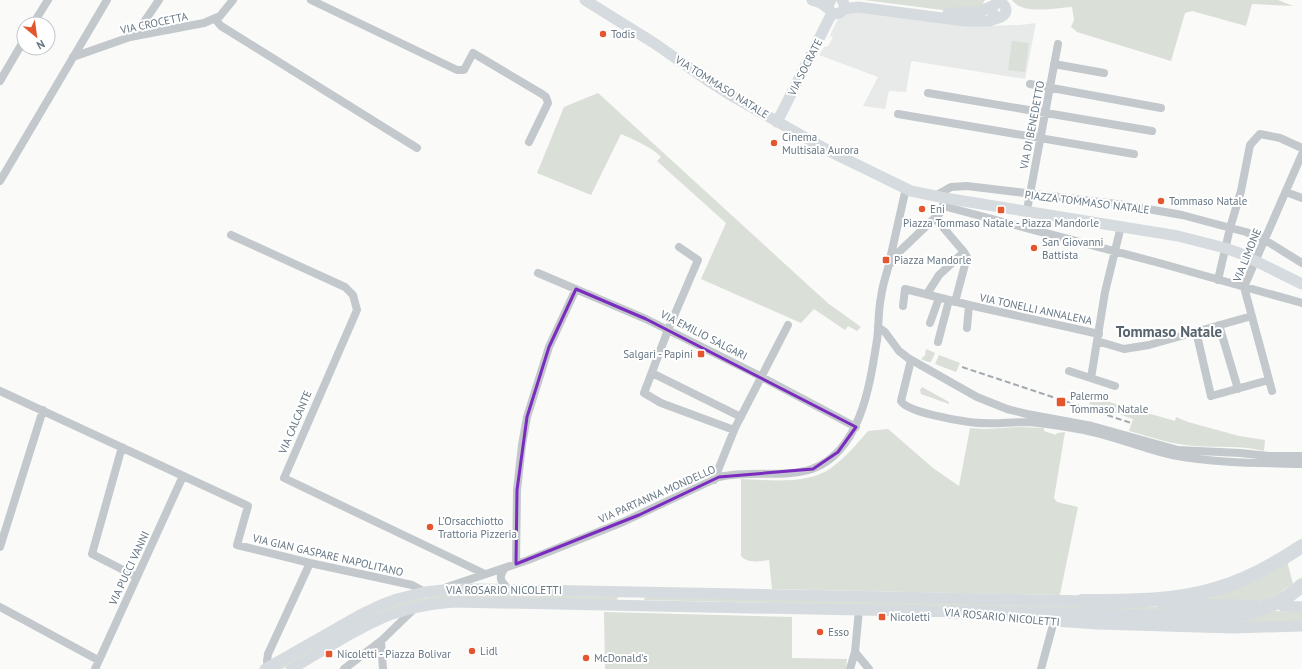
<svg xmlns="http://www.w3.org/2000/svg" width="1302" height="669" viewBox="0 0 1302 669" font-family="'PT Sans',sans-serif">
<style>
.built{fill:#e8e9e9}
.green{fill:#dadfd7}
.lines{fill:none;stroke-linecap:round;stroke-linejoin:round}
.street{stroke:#c3c8cc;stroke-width:8}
.secondary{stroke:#d6dbdf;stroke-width:11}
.highway{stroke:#d6dbdf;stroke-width:14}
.rail{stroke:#a2aab0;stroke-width:2;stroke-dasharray:6 3;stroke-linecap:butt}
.marked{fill:none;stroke:#7b2cbf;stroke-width:3;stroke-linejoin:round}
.poi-dot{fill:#e4572e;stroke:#fff;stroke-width:1.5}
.labels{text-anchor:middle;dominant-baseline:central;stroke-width:4;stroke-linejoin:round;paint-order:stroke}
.street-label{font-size:11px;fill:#657683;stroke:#fff}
.poi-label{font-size:11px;fill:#657683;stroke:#fff;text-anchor:start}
.district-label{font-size:15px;font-weight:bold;fill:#57646e;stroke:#fff}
</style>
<rect width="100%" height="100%" fill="#fafaf8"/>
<path class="built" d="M 853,11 L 975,26 L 1020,25 L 1036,23 L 1025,79 L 912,61 L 911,63 L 906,92 L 889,91 L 885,109 L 863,106 L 878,77 L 819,55 L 824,47 L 828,46 L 832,39 L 833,37 L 830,36 L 831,33 L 838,19 Z"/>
<path class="green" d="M 864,0 L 985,0 L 981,7 L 950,11 Z
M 1012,0 L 1278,0 L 1293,6 L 1252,4 L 1246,26 L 1192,11 L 1185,13 L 1171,61 L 1077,32 L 1071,27 L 1074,20 L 1072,7 C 1055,8 1022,15 1012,0 Z
M 1012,41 L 1029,43 L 1025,72 L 1008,70 Z
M 598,93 L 809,286 L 829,304 L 861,327 L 857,331 L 848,326 L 845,330 L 814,309 L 801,323 L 701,279 L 726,223 L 657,161 L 661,157 C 650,146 634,140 621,134 L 591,195 L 537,173 L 564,107 Z
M 926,349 L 935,353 L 931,362 L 928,362 L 921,359 L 925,355 Z
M 939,355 L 960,363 L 956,372 L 935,364 Z
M 922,387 L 949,402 L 949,404 L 921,394 L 920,390 Z
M 1092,397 L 1175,421 L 1176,417 L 1188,422 L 1239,436 L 1265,440 L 1264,451 C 1242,445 1218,448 1196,446 C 1173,445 1151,437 1129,431 L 1133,419 L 1089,404 Z
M 1019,427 L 1044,428 L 1044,431 L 1056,435 L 1057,433 L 1065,432 L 1054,498 L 1057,502 L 1078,507 L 1060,594 L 1059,595 L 772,589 L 769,560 C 760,561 748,564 741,556 L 741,479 C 768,480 808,485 831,468 C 845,458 857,444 868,431 L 888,429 L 933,468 L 959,486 L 970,428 L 984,429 Z
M 1287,561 L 1293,584 L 1276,595 L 1263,601 L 1180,600 Z
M 444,594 L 617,597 L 618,598 L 616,601 L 461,597 L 361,624 L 282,669 L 274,669 L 359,620 L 390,606 L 413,600 Z
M 645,597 L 1228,608 L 1231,611 L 1208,613 L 644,600 Z
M 1275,611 L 1302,612 L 1302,622 L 1233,625 L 1232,622 Z
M 604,612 L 792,617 L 792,658 L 847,659 L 846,669 L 605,669 Z"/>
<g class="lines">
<path class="street" d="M 311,0 L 457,70 L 464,70 L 473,53 L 542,94 L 546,97 L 548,103 L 529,142
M 215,19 L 221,26 L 417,148
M 144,22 L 159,0
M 33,24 L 48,0
M 73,57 L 130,37 L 204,23 L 220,16 L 233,0
M 1054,64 L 1104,73
M 0,81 L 24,40
M 1030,84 L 1161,108
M 928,93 L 1152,131
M 898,114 L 1134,154
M 0,181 L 107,0
M 1286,192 L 1302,198
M 935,196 L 951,187 L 967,186 L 1125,205 L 1182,215 L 1246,232 L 1265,240 L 1302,263
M 943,206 L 1163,264 L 1302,303
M 1027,210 L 1058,44
M 231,235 L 345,287 L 353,295 L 357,310 L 284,478 L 485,574
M 679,247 L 698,260 L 668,330 L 644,393 L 661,403 L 734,430
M 890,264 L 899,252 L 940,213 L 944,203
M 538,273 L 646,319 L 752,372 L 856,427
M 1218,280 L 1230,228 L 1241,191 L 1250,145 L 1260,134 L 1280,138 L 1302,148
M 927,294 L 939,275 L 964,252 L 935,218
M 955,302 L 967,257 L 964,252
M 969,305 L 1099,334
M 903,306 L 905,289 L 969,305 L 967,328
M 930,323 L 939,298
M 1219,325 L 1238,389
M 878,327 L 885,332 L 899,351 L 908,358 L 977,397 L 1007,409 L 1027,414 L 1092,426 L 1178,450 L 1240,453 L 1269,456 L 1302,456
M 1196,331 L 1211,396 L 1269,380
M 1097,341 L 1124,349 L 1149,345 L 1252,316
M 938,342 L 949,300
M 911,360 L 901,401 C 907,412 955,420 969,422 C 988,425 1007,422 1027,422 C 1044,423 1061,426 1078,429 C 1110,434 1140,448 1172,455 C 1212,463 1261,463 1302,464
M 1069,371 L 1115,386
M 652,373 L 741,417
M 1091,378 L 1105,292 L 1121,226
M 0,391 L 248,506 L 237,545 L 310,563 L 412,585 L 425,592
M 1272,391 L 1244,287 L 1302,154
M 122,447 L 92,554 L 137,577
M 714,480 L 735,428 L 788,325
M 0,547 L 43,410
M 516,564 L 517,490 L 522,445 L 527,417 L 549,347 L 576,289
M 505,568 C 498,577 500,582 509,589
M 447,587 L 528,560 L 623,522 L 719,477 C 749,470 785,478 812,469 C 861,451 870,384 877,340 C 879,326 878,311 881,297 C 882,288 885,278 888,268 C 894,241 900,215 906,188
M 0,607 L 98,660
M 381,641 L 383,669
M 855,652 L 869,669
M 268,667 L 267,661 L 268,654 L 310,563
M 95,669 L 183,476
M 344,669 L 381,641 L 415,608
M 850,669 L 855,652 L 859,610
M 1041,669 L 1054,621"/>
<path class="secondary" d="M 585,0 L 654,43 L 707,80 L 732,96 L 831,152 L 911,191 L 945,198 L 1178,236 L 1225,248 L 1239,253 L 1302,284
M 812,0 L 821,3 L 829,9
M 831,0 C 827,5 828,9 832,13 C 841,16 848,8 842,0
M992 10a7 7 0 1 1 14 0a7 7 0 1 1-14 0Z
M 844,9 L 858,7 L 965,21 L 989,21 L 1001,17
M 948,13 L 979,12 L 992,6
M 777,122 L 832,13
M 1162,604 L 1256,605
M 1283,606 L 1302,607
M 1040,620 L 1097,624 L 1233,628 L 1302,626
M 265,669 L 360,615 L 381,605 L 397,599 L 425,592 L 452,589 L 481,589 L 1089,601
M 291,669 C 324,650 357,628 392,614 C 412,607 432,604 453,602 L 959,612"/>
<path class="highway" d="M 1082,601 C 1126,601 1172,602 1215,589 C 1247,580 1275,564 1302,546
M 951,612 L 1220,618 C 1250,614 1280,606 1302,585"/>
<path class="rail" d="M 962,367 L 1131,423"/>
</g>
<path class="marked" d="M 576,289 L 646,319 L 856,427 L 838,452 L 813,469 L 719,477 L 639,515 L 516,564 L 517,490 L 527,417 L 549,347 Z"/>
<g class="poi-dot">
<circle cx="603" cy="34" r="4"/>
<circle cx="774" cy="143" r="4"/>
<circle cx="1161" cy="201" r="4"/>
<circle cx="922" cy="209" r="4"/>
<rect x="997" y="206" width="8" height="8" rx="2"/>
<circle cx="1034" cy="248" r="4"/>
<rect x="882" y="256" width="8" height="8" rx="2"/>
<rect x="697" y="350" width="8" height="8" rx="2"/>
<rect x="1056" y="397" width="10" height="10" rx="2"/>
<circle cx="430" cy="527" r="4"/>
<rect x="878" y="613" width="8" height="8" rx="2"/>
<circle cx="820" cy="632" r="4"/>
<circle cx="472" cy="651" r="4"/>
<rect x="325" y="650" width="8" height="8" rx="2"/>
<circle cx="586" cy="658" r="4"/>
</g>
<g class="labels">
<g class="street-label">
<text transform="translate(154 23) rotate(-12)">VIA CROCETTA</text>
<text transform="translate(805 67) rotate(-63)">VIA SOCRATE</text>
<text transform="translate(722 87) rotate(32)">VIA TOMMASO NATALE</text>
<text transform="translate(1032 125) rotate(-79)">VIA DI BENEDETTO</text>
<text transform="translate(1087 202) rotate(7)">PIAZZA TOMMASO NATALE</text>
<text transform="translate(1247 255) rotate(-68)">VIA LIMONE</text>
<text transform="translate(1036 309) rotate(12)">VIA TONELLI ANNALENA</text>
<text transform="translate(704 335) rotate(27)">VIA EMILIO SALGARI</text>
<text transform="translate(295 422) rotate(-67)">VIA CALCANTE</text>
<text transform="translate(657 494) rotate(-24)">VIA PARTANNA MONDELLO</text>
<text transform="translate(328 555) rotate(13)">VIA GIAN GASPARE NAPOLITANO</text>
<text transform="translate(129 568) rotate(-65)">VIA PUCCI VANNI</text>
<text x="504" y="590">VIA ROSARIO NICOLETTI</text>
<text transform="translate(1002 617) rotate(5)">VIA ROSARIO NICOLETTI</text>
</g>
<g class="poi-label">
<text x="611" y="34">Todis</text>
<text x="782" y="137">Cinema<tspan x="782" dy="13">Multisala Aurora</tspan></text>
<text x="1169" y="201">Tommaso Natale</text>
<text x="930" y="209">Eni</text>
<text x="1001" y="223" text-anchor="middle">Piazza Tommaso Natale - Piazza Mandorle</text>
<text x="1042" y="242">San Giovanni<tspan x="1042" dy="13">Battista</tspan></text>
<text x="894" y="260">Piazza Mandorle</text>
<text x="693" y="354" text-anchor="end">Salgari - Papini</text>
<text x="1070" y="396">Palermo<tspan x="1070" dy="13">Tommaso Natale</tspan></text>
<text x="438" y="521">L'Orsacchiotto<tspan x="438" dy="13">Trattoria Pizzeria</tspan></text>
<text x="890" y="617">Nicoletti</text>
<text x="828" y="632">Esso</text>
<text x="480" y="651">Lidl</text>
<text x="337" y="654">Nicoletti - Piazza Bolivar</text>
<text x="594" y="658">McDonald's</text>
</g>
<g class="district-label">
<text x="1169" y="331">Tommaso Natale</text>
</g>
</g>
<g transform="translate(36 36) rotate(151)"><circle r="19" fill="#ffffff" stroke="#c1c8cd"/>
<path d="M0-3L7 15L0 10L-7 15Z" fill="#e4572e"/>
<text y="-6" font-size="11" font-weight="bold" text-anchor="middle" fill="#657683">N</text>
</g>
</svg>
